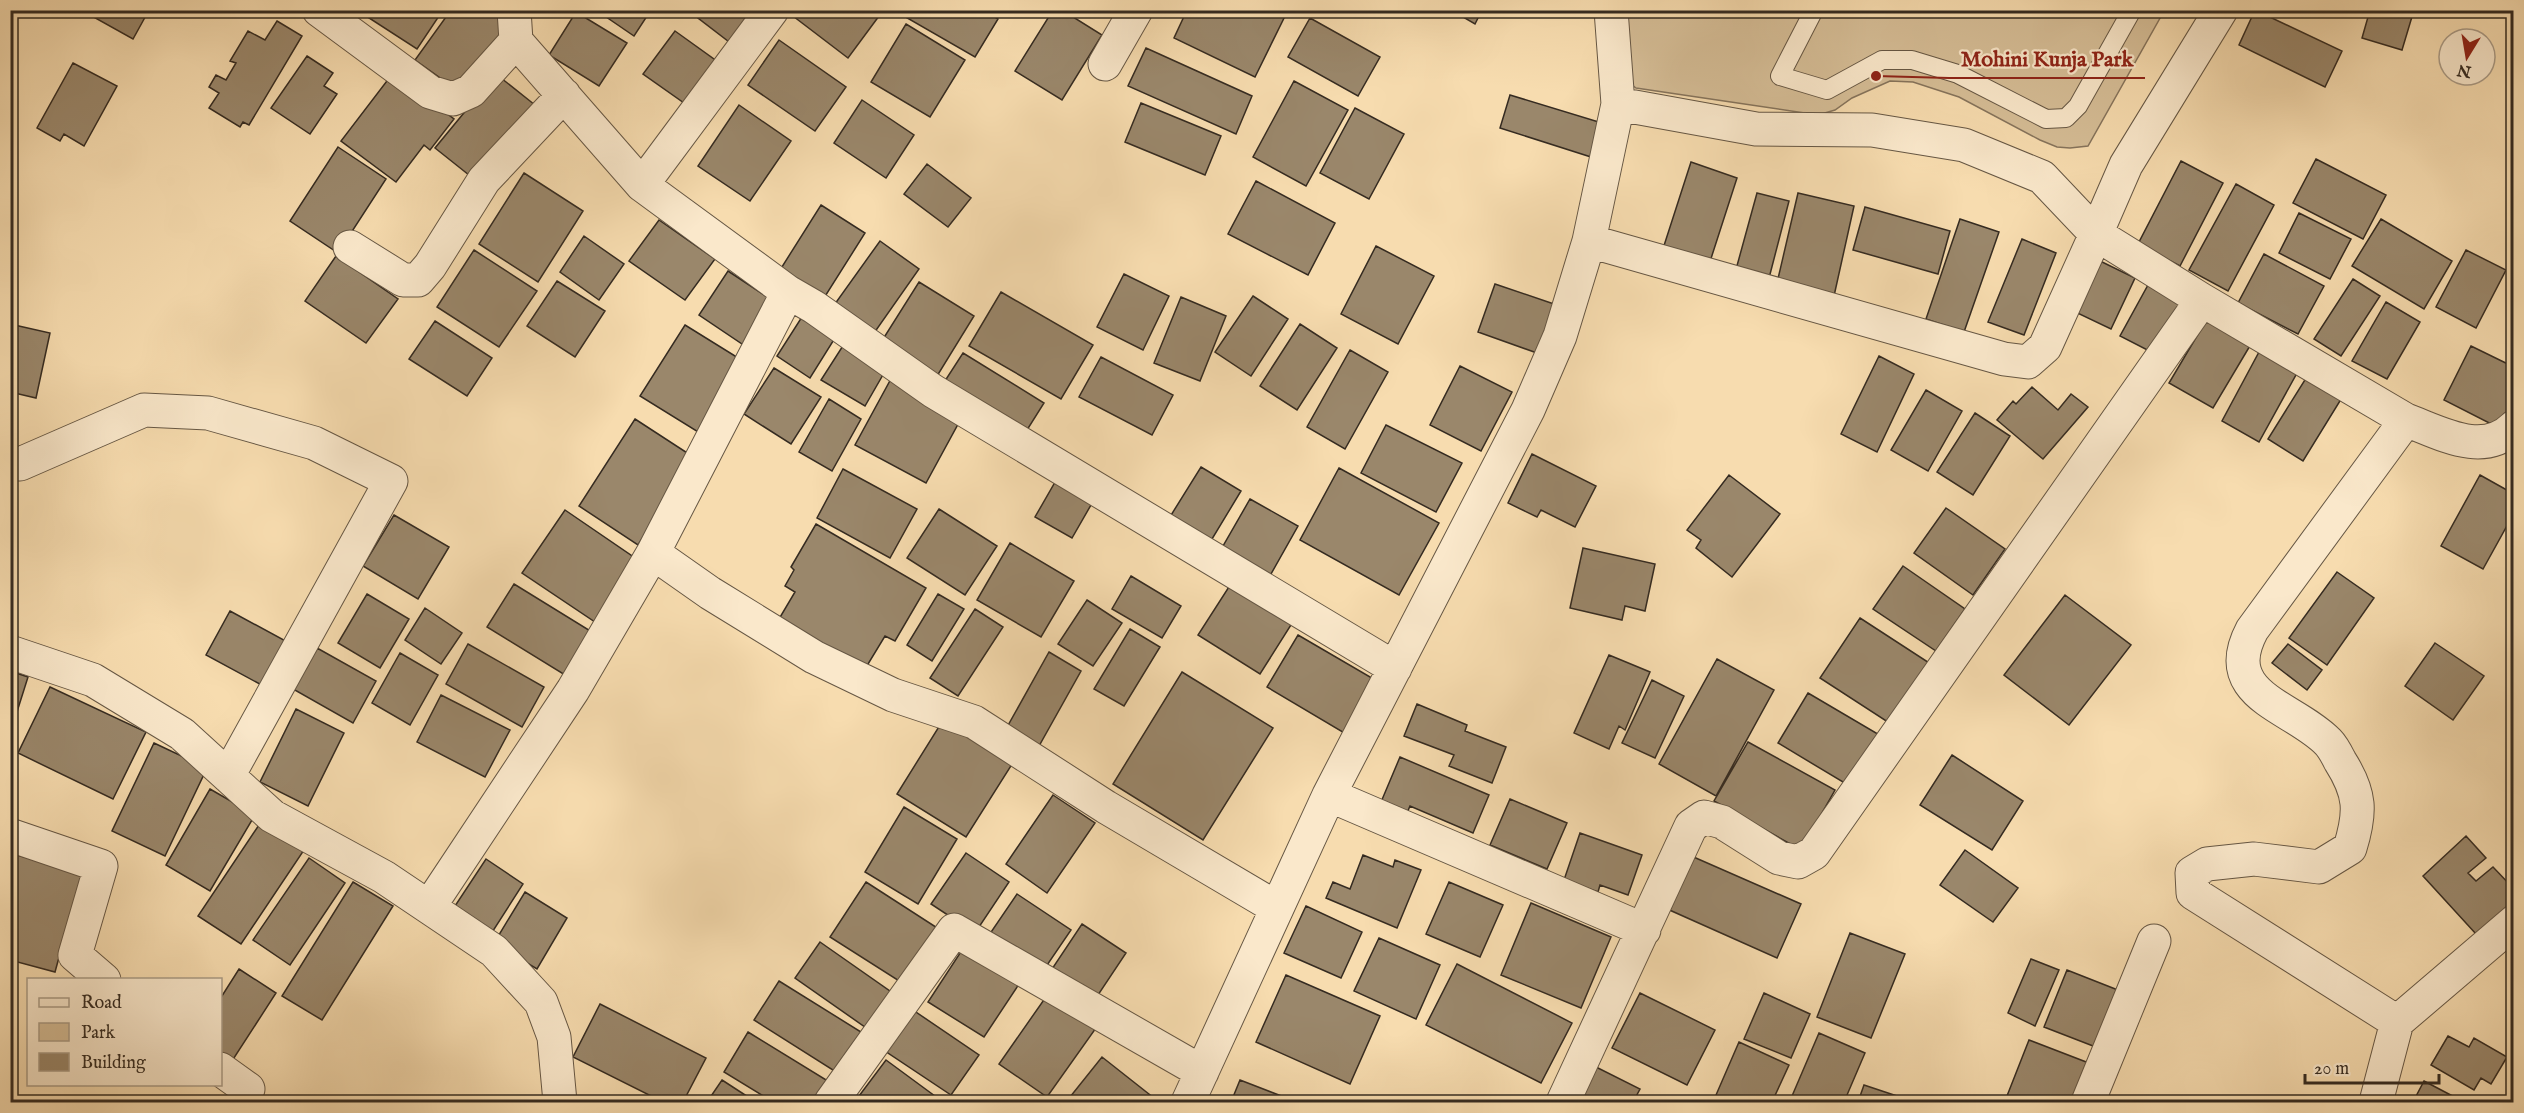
<svg xmlns="http://www.w3.org/2000/svg" width="2524" height="1113" viewBox="0 0 2524 1113" font-family="'IM FELL English',serif">
<style>
.green{fill:#d6be97;stroke:#86745c;stroke-width:1.5}
.building{fill:#9a876b;stroke:#352b21;stroke-width:1.5}
.lines{fill:none;stroke-linecap:round;stroke-linejoin:round}
.lane-casing{stroke:#665744;stroke-width:20}
.street-casing{stroke:#665744;stroke-width:35}
.lane{stroke:#fae8cb;stroke-width:18}
.street{stroke:#fae8cb;stroke-width:33}
.leader{fill:none;stroke:#8f2418;stroke-width:2}
.callout-dot{fill:#8f2418;stroke:#fae8cb;stroke-width:2}
.callout-label{font-size:22px;text-anchor:middle;font-weight:bold;fill:#8f2418;stroke:#fae8cb;stroke-width:4.5;stroke-linejoin:round;paint-order:stroke}
</style>
<rect width="100%" height="100%" fill="#f7dcaf"/>
<filter id="stains"><feTurbulence type="fractalNoise" baseFrequency=".00333" numOctaves="4"/><feColorMatrix values="0 0 0 0 .2 0 0 0 0 .09 0 0 0 0 .02 0 0 0 .5 -.17"/></filter>
<radialGradient id="worn" r=".72"><stop offset=".6" stop-color="#630" stop-opacity="0"/><stop offset="1" stop-color="#630" stop-opacity=".3"/></radialGradient>
<path class="green" d="M 1624,11 L 2164,11 L 2088,146 L 2070,148 L 2057,147 L 2040,140 L 1959,97 L 1913,82 L 1890,81 L 1852,98 L 1835,110 L 1818,115 L 1636,88 L 1627,81 Z"/>
<path class="building" d="M 81,10 L 149,10 L 133,39 Z
M 370,10 L 443,10 L 417,49 L 366,16 Z
M 451,10 L 494,10 L 510,22 L 460,92 L 415,60 Z
M 596,10 L 651,10 L 634,36 Z
M 704,10 L 766,10 L 737,48 L 698,18 Z
M 790,10 L 872,10 L 879,16 L 848,58 L 789,13 Z
M 905,10 L 984,10 L 998,19 L 975,57 L 902,15 Z
M 1053,10 L 1062,10 L 1102,35 L 1062,100 L 1015,71 Z
M 1187,10 L 1288,10 L 1255,77 L 1174,38 Z
M 1451,10 L 1482,10 L 1475,24 Z
M 2255,10 L 2342,51 L 2325,87 L 2239,45 Z
M 2370,10 L 2414,10 L 2402,50 L 2362,38 Z
M 576,12 L 627,43 L 599,86 L 549,55 Z
M 1310,18 L 1380,57 L 1358,96 L 1288,57 Z
M 277,21 L 302,36 L 249,125 L 243,122 L 240,127 L 209,108 L 219,93 L 209,87 L 216,75 L 226,80 L 236,63 L 230,61 L 248,31 L 265,40 Z
M 906,24 L 965,60 L 930,117 L 871,82 Z
M 675,31 L 725,67 L 694,110 L 643,74 Z
M 779,40 L 846,87 L 815,131 L 748,85 Z
M 1146,48 L 1252,96 L 1236,134 L 1128,86 Z
M 307,56 L 333,73 L 324,86 L 337,94 L 310,134 L 271,108 Z
M 73,63 L 117,86 L 84,146 L 64,134 L 60,141 L 37,128 Z
M 393,73 L 454,119 L 430,150 L 424,145 L 396,182 L 341,141 Z
M 496,74 L 535,105 L 474,179 L 435,148 Z
M 1294,81 L 1348,110 L 1306,186 L 1253,157 Z
M 1510,95 L 1602,123 L 1591,157 L 1500,128 Z
M 862,100 L 914,135 L 886,178 L 834,143 Z
M 1141,103 L 1221,136 L 1205,175 L 1125,142 Z
M 739,105 L 791,141 L 750,201 L 698,166 Z
M 1355,108 L 1404,134 L 1369,199 L 1320,173 Z
M 338,147 L 386,179 L 338,253 L 290,221 Z
M 2316,159 L 2386,195 L 2363,239 L 2293,203 Z
M 2181,161 L 2223,183 L 2180,266 L 2138,244 Z
M 1691,162 L 1737,178 L 1706,274 L 1660,258 Z
M 927,164 L 971,198 L 948,227 L 904,194 Z
M 524,173 L 583,211 L 538,282 L 479,244 Z
M 1256,181 L 1335,223 L 1308,275 L 1228,234 Z
M 2236,184 L 2274,205 L 2228,291 L 2189,270 Z
M 1757,193 L 1789,201 L 1768,282 L 1735,273 Z
M 1798,193 L 1854,206 L 1834,296 L 1777,283 Z
M 821,205 L 865,233 L 824,298 L 780,270 Z
M 1865,207 L 1950,231 L 1938,274 L 1853,250 Z
M 2299,213 L 2351,239 L 2330,279 L 2279,253 Z
M 1960,219 L 1999,232 L 1964,332 L 1926,319 Z
M 2381,219 L 2452,261 L 2424,309 L 2352,266 Z
M 659,220 L 715,259 L 685,300 L 629,261 Z
M 584,236 L 624,264 L 599,300 L 560,272 Z
M 2022,239 L 2056,253 L 2024,335 L 1988,322 Z
M 880,241 L 919,269 L 872,336 L 832,308 Z
M 1376,246 L 1434,276 L 1398,344 L 1341,314 Z
M 474,250 L 537,291 L 499,347 L 437,307 Z
M 2466,250 L 2506,270 L 2476,328 L 2436,307 Z
M 2264,254 L 2324,286 L 2298,334 L 2238,303 Z
M 336,256 L 398,299 L 366,343 L 305,301 Z
M 2096,259 L 2135,278 L 2111,329 L 2071,310 Z
M 728,271 L 778,304 L 748,348 L 699,315 Z
M 1124,274 L 1169,296 L 1143,350 L 1097,327 Z
M 2353,279 L 2380,296 L 2341,356 L 2314,339 Z
M 557,281 L 605,311 L 575,357 L 527,326 Z
M 919,282 L 974,316 L 934,381 L 878,347 Z
M 1495,284 L 1554,304 L 1537,353 L 1478,332 Z
M 2148,285 L 2188,306 L 2161,357 L 2120,336 Z
M 1001,292 L 1093,345 L 1061,399 L 969,346 Z
M 1253,296 L 1288,319 L 1251,376 L 1215,352 Z
M 1181,297 L 1226,316 L 1200,381 L 1154,363 Z
M 2386,302 L 2420,322 L 2387,379 L 2352,361 Z
M 807,309 L 840,330 L 810,378 L 777,356 Z
M 2207,319 L 2254,339 L 2213,408 L 2169,383 Z
M 435,321 L 492,358 L 467,396 L 409,359 Z
M 10,324 L 50,333 L 36,398 L 10,392 Z
M 1300,324 L 1337,348 L 1297,410 L 1260,386 Z
M 685,325 L 748,364 L 703,435 L 640,396 Z
M 846,341 L 888,366 L 865,406 L 821,380 Z
M 2471,346 L 2514,367 L 2514,403 L 2501,429 L 2444,400 Z
M 1350,350 L 1388,372 L 1345,449 L 1307,427 Z
M 2259,352 L 2297,373 L 2259,442 L 2222,421 Z
M 963,353 L 1044,403 L 1022,438 L 941,387 Z
M 1879,356 L 1914,374 L 1877,452 L 1841,434 Z
M 1101,357 L 1173,395 L 1152,435 L 1079,397 Z
M 1460,366 L 1512,392 L 1481,451 L 1430,425 Z
M 774,368 L 821,397 L 791,444 L 744,414 Z
M 2308,375 L 2343,396 L 2303,461 L 2268,439 Z
M 892,377 L 963,415 L 926,483 L 855,445 Z
M 2032,387 L 2058,410 L 2071,394 L 2088,407 L 2043,459 L 1997,420 L 2013,401 L 2016,404 Z
M 1926,390 L 1962,411 L 1928,471 L 1891,450 Z
M 829,399 L 861,419 L 832,471 L 799,452 Z
M 1975,413 L 2010,436 L 1973,495 L 1937,472 Z
M 635,419 L 695,458 L 638,545 L 579,506 Z
M 1386,425 L 1462,463 L 1436,512 L 1361,473 Z
M 1532,454 L 1596,486 L 1575,527 L 1541,510 L 1537,517 L 1508,503 Z
M 1201,467 L 1241,491 L 1209,544 L 1168,520 Z
M 1339,468 L 1439,523 L 1399,595 L 1300,540 Z
M 843,469 L 917,509 L 890,558 L 817,518 Z
M 1729,475 L 1780,514 L 1732,577 L 1696,548 L 1701,540 L 1687,530 Z
M 2480,475 L 2514,494 L 2514,513 L 2483,569 L 2441,546 Z
M 1058,477 L 1095,498 L 1072,538 L 1035,517 Z
M 1250,499 L 1298,526 L 1267,581 L 1219,553 Z
M 1946,508 L 2005,549 L 1973,595 L 1914,553 Z
M 939,509 L 997,546 L 965,595 L 907,558 Z
M 565,510 L 638,560 L 595,622 L 522,573 Z
M 394,515 L 449,547 L 418,599 L 363,566 Z
M 816,524 L 926,588 L 895,641 L 885,636 L 862,674 L 776,624 L 795,592 L 785,586 L 794,570 L 791,567 Z
M 1010,543 L 1074,581 L 1041,637 L 977,600 Z
M 1583,548 L 1655,564 L 1645,611 L 1625,606 L 1622,620 L 1570,608 Z
M 1903,566 L 1965,609 L 1936,651 L 1873,609 Z
M 2337,572 L 2374,598 L 2327,665 L 2289,638 Z
M 1131,576 L 1181,606 L 1162,638 L 1112,609 Z
M 1234,579 L 1296,617 L 1260,674 L 1198,635 Z
M 514,584 L 592,632 L 565,675 L 487,627 Z
M 367,594 L 409,619 L 380,668 L 338,643 Z
M 938,594 L 964,609 L 932,661 L 907,645 Z
M 2065,595 L 2131,645 L 2069,725 L 2004,675 Z
M 1087,600 L 1122,623 L 1093,666 L 1058,644 Z
M 425,608 L 462,633 L 441,664 L 405,640 Z
M 975,609 L 1003,627 L 958,696 L 930,678 Z
M 230,611 L 293,645 L 269,689 L 206,655 Z
M 1860,618 L 1937,668 L 1897,728 L 1820,678 Z
M 1130,629 L 1160,647 L 1124,706 L 1094,689 Z
M 1298,635 L 1377,681 L 1346,734 L 1267,687 Z
M 2435,643 L 2484,676 L 2453,720 L 2405,686 Z
M 468,644 L 544,687 L 522,727 L 446,684 Z
M 2288,644 L 2322,670 L 2307,690 L 2272,663 Z
M 317,648 L 376,681 L 353,723 L 293,689 Z
M 1049,652 L 1081,671 L 1039,746 L 1006,729 Z
M 400,653 L 438,675 L 410,725 L 372,703 Z
M 1609,655 L 1650,672 L 1625,730 L 1619,726 L 1609,749 L 1574,733 Z
M 1717,659 L 1774,690 L 1716,796 L 1659,764 Z
M 10,671 L 28,677 L 10,734 Z
M 1182,672 L 1273,728 L 1203,840 L 1113,784 Z
M 1652,680 L 1684,696 L 1655,758 L 1622,743 Z
M 50,687 L 146,732 L 113,799 L 18,753 Z
M 1808,693 L 1888,740 L 1858,791 L 1778,743 Z
M 441,695 L 510,730 L 485,777 L 417,742 Z
M 1417,704 L 1467,725 L 1465,731 L 1506,747 L 1492,783 L 1449,766 L 1454,755 L 1404,736 Z
M 296,709 L 344,733 L 308,806 L 260,782 Z
M 945,717 L 1014,761 L 966,837 L 897,794 Z
M 1748,742 L 1835,790 L 1801,850 L 1714,801 Z
M 154,743 L 207,768 L 165,856 L 112,831 Z
M 1952,755 L 2023,801 L 1992,850 L 1920,805 Z
M 1400,757 L 1489,795 L 1473,833 L 1410,806 L 1407,813 L 1381,802 Z
M 210,789 L 255,815 L 210,891 L 166,865 Z
M 1053,795 L 1095,823 L 1047,893 L 1006,864 Z
M 1510,799 L 1567,823 L 1547,869 L 1490,845 Z
M 904,807 L 957,839 L 918,904 L 865,872 Z
M 261,822 L 304,850 L 241,944 L 198,916 Z
M 1580,833 L 1642,855 L 1628,895 L 1600,885 L 1598,892 L 1564,880 Z
M 2466,836 L 2486,858 L 2468,873 L 2476,881 L 2493,867 L 2514,889 L 2514,902 L 2476,934 L 2423,876 Z
M 1965,850 L 2018,888 L 1993,922 L 1940,885 Z
M 10,853 L 82,873 L 55,972 L 10,960 Z
M 966,853 L 1009,882 L 975,933 L 931,904 Z
M 1363,855 L 1393,867 L 1395,860 L 1421,870 L 1397,928 L 1326,898 L 1333,882 L 1350,889 Z
M 1689,855 L 1801,904 L 1777,958 L 1665,908 Z
M 309,858 L 345,883 L 290,965 L 253,940 Z
M 486,859 L 523,884 L 491,934 L 453,909 Z
M 353,882 L 393,906 L 322,1020 L 282,996 Z
M 866,882 L 942,931 L 907,986 L 830,937 Z
M 1449,882 L 1503,905 L 1480,957 L 1426,934 Z
M 525,892 L 567,918 L 537,969 L 494,943 Z
M 1017,894 L 1071,930 L 1041,974 L 987,938 Z
M 1531,903 L 1611,937 L 1581,1008 L 1501,975 Z
M 1306,906 L 1362,932 L 1341,978 L 1284,953 Z
M 1082,924 L 1126,953 L 1094,1001 L 1050,972 Z
M 1850,933 L 1905,954 L 1871,1038 L 1817,1017 Z
M 1379,938 L 1440,965 L 1416,1019 L 1354,991 Z
M 820,942 L 897,996 L 872,1032 L 795,978 Z
M 964,947 L 1019,984 L 984,1037 L 928,1002 Z
M 2031,959 L 2059,970 L 2035,1026 L 2008,1013 Z
M 1457,964 L 1572,1023 L 1541,1083 L 1426,1025 Z
M 239,969 L 276,993 L 232,1061 L 220,1053 L 220,999 Z
M 2067,970 L 2128,994 L 2106,1051 L 2044,1027 Z
M 1286,975 L 1380,1016 L 1350,1084 L 1256,1042 Z
M 779,981 L 861,1032 L 836,1072 L 754,1020 Z
M 1640,993 L 1715,1030 L 1687,1085 L 1612,1048 Z
M 1764,993 L 1810,1014 L 1791,1058 L 1744,1039 Z
M 1048,994 L 1096,1028 L 1047,1097 L 999,1064 Z
M 600,1004 L 706,1058 L 683,1102 L 663,1102 L 573,1057 Z
M 910,1008 L 979,1055 L 951,1095 L 882,1049 Z
M 748,1032 L 836,1086 L 825,1102 L 773,1102 L 724,1072 Z
M 1819,1033 L 1865,1053 L 1844,1102 L 1807,1102 L 1792,1096 Z
M 2448,1036 L 2469,1047 L 2474,1038 L 2507,1057 L 2491,1084 L 2481,1078 L 2474,1090 L 2431,1065 Z
M 2029,1040 L 2094,1065 L 2079,1102 L 2005,1101 Z
M 1739,1042 L 1789,1065 L 1772,1102 L 1733,1102 L 1716,1095 Z
M 1102,1057 L 1159,1102 L 1066,1102 Z
M 886,1060 L 943,1102 L 860,1102 L 856,1100 Z
M 1592,1065 L 1640,1089 L 1633,1102 L 1573,1102 Z
M 722,1080 L 756,1102 L 707,1102 Z
M 1240,1080 L 1297,1102 L 1231,1102 Z
M 2424,1081 L 2464,1102 L 2413,1102 Z
M 1864,1085 L 1915,1102 L 1858,1102 Z"/>
<g class="lines">
<g class="lane-casing">
<path id="lane" d="M 1814,10 L 1780,76 L 1827,90 L 1882,60 L 1912,60 L 1958,74 L 2046,119 L 2066,118 L 2078,106 L 2132,10"/>
</g>
<g class="street-casing">
<path id="street" d="M 319,10 L 430,92 L 453,99 L 471,91 L 516,41 L 514,10
M 772,10 L 642,185 L 788,292
M 516,41 L 642,185
M 1105,64 L 1136,10
M 1589,241 L 2004,359 L 2028,362 L 2045,347 L 2096,234 L 2042,177 L 1964,145 L 1872,130 L 1756,129 L 1618,104
M 350,247 L 403,280 L 418,280 L 430,266 L 484,180 L 564,95
M 2202,300 L 2406,420 L 2252,630 C 2217,696 2293,706 2328,742 C 2333,747 2337,755 2340,761 C 2361,794 2361,812 2350,848 L 2319,867 L 2254,859 L 2207,864 L 2192,873 L 2193,893 L 2397,1022 L 2514,922
M 2406,420 C 2441,433 2483,458 2514,427
M 10,463 L 20,464 L 144,410 L 208,413 L 314,443 L 391,481 L 228,776
M 653,553 L 710,593 L 814,657 L 893,695 L 974,722 L 1106,807 L 1277,908
M 10,652 L 93,680 L 182,734 L 272,816 L 384,877 L 494,951 L 541,1002 L 554,1037 L 560,1102
M 1329,795 L 1644,930
M 10,835 L 101,866 L 75,955 L 104,980
M 429,907 L 573,690 L 653,553 L 788,292 L 814,307 L 933,391 L 1395,668
M 220,1069 L 248,1089
M 831,1102 L 954,930 L 1202,1072
M 1188,1102 L 1329,795 L 1528,410 L 1560,336 L 1589,241 L 1618,104 L 1611,10
M 1563,1102 L 1691,826 L 1704,817 L 1722,822 L 1779,858 L 1798,862 L 1814,853 L 2202,300 L 2096,234 L 2126,165 L 2221,10
M 2088,1102 L 2154,941
M 2376,1102 L 2397,1022"/>
</g>
<use href="#lane" class="lane"/>
<use href="#street" class="street"/>
</g>
<path class="leader" d="M1876 76L1949 78H2145"/>
<circle class="callout-dot" cx="1876" cy="76" r="6"/>
<g class="callout-label">
<text x="2047" y="66">Mohini Kunja Park</text>
</g>
<rect width="2524" height="1113" fill="none" stroke="#f7dcaf" stroke-width="36"/>
<rect x="12" y="12" width="2500" height="1089" fill="none" stroke="#352b21" stroke-width="3"/>
<rect x="18" y="18" width="2488" height="1077" fill="none" stroke="#352b21" stroke-width="1.5"/>
<rect x="27" y="978" width="195" height="108" fill="#fae8cb" stroke="#ab9c87" stroke-width="1.5"/>
<rect x="39" y="998" width="30" height="9" fill="#fae8cb" stroke="#ab9c87" stroke-width="1.5"/>
<text x="81" y="1008" font-size="18" fill="#352b21">Road</text>
<rect x="39" y="1023" width="30" height="18" fill="#d6be97" stroke="#ab9c87" stroke-width="1.5"/>
<text x="81" y="1038" font-size="18" fill="#352b21">Park</text>
<rect x="39" y="1053" width="30" height="18" fill="#9a876b" stroke="#ab9c87" stroke-width="1.5"/>
<text x="81" y="1068" font-size="18" fill="#352b21">Building</text>
<g transform="translate(2467 57) rotate(191)"><circle r="28" fill="#fae8cb" stroke="#ab9c87" stroke-width="1.5"/>
<path d="M0-4.5L10 22L0 15L-10 22Z" fill="#8f2418"/>
<text y="-9" font-size="16" font-weight="bold" text-anchor="middle" fill="#352b21">N</text>
</g>
<path d="M2305 1074v9h134v-9" fill="none" stroke="#352b21" stroke-width="3"/>
<text x="2314" y="1074" font-size="18" fill="#352b21" stroke="#fae8cb" stroke-width="4.5" paint-order="stroke">20 m</text>
<rect width="100%" height="100%" filter="url(#stains)"/>
<rect width="100%" height="100%" fill="url(#worn)"/>
</svg>
